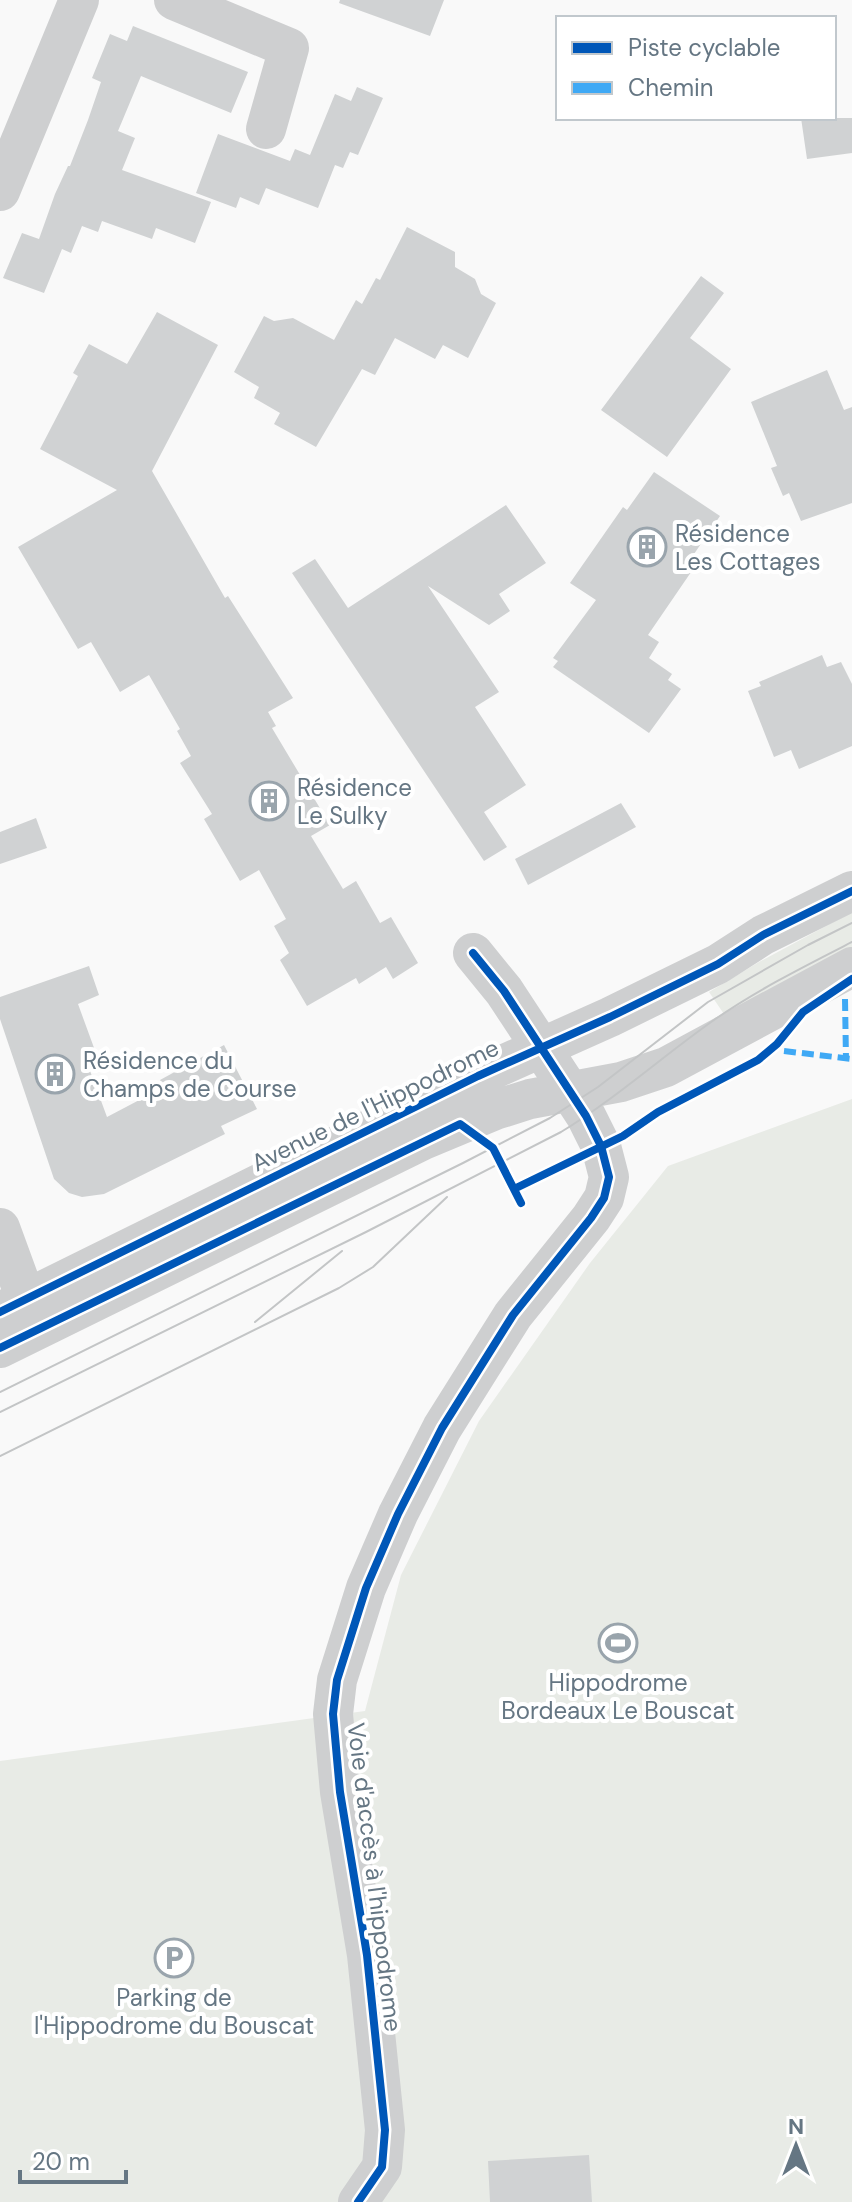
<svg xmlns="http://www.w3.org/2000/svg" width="852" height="2202" viewBox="0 0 852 2202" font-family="'DM Sans',sans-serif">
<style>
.green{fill:#e8ebe6}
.building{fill:#d0d2d3}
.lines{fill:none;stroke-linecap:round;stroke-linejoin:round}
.minor{stroke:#cecfd0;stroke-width:40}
.tram{stroke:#c3c5c6;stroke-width:2}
.quiet{stroke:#3fa9f5;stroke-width:6;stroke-dasharray:12 6;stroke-linecap:butt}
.cycleway-casing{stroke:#fff;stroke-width:13}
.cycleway{stroke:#0057b8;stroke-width:8}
.labels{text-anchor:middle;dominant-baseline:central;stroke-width:8;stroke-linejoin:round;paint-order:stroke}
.poi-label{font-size:24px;fill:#657683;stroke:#fff;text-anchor:start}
.street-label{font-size:24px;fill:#657683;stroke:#fff}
</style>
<rect width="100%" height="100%" fill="#f9f9f9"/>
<path class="green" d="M 852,912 L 852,951 L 728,1020 L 709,992 L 759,962 Z
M 852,1099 L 852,2202 L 0,2202 L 0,1761 L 365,1711 L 401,1575 L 479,1421 L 590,1263 L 668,1166 Z"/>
<path class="building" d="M 340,0 L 444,0 L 430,36 L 339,3 Z
M 133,26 L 248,72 L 231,113 L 141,76 L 118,131 L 135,138 L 122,170 L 211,202 L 195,243 L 156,228 L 152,239 L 102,221 L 98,232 L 82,226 L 71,253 L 62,249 L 44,293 L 3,278 L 22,233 L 39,239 L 55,194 L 68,166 L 70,166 L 88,120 L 101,82 L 92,78 L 110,34 L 127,41 Z
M 357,87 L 383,98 L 358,155 L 350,152 L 343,168 L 335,165 L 318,208 L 266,188 L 259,205 L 240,197 L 236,208 L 196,193 L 218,134 L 290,161 L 295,149 L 310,155 L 335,94 L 351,101 Z
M 801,118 L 852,118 L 852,153 L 807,159 Z
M 407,227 L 455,252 L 455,267 L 475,279 L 481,294 L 496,303 L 468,358 L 443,345 L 435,359 L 395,338 L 375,375 L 362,369 L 316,447 L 274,424 L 280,413 L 254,398 L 259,387 L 234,372 L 264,316 L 274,321 L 293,318 L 334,340 L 356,300 L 362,304 L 376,278 L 380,280 Z
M 701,276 L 724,293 L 690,338 L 731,369 L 667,457 L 601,410 Z
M 157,312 L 218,345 L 152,471 L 225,598 L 228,596 L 293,698 L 268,712 L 276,726 L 272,728 L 330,825 L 311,836 L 343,889 L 356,881 L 380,923 L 391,917 L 418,963 L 393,979 L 386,967 L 359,984 L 356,978 L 307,1006 L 280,960 L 289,953 L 274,926 L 286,919 L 259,870 L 240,881 L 204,819 L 212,814 L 180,763 L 191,756 L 177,731 L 180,729 L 149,675 L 120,692 L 91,642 L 78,649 L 18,547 L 117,490 L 40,449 L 78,376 L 73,373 L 89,344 L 127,364 Z
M 827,370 L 844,410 L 852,407 L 852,503 L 801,521 L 789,493 L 783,496 L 771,468 L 777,466 L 751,402 Z
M 654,472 L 720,516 L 694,554 L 700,559 L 648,635 L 659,642 L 649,658 L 672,674 L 668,680 L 681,689 L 649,733 L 553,667 L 558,661 L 553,658 L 596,600 L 570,583 L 623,507 L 627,510 Z
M 506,505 L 546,563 L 499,594 L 510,611 L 489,625 L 428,586 L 499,692 L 475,707 L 526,785 L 484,812 L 507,847 L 484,861 L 292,573 L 315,559 L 348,608 Z
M 822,655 L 827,667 L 841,662 L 852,684 L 852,746 L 799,769 L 791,750 L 774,757 L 748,691 L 761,686 L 759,682 Z
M 621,803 L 636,827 L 528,885 L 515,859 Z
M 36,818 L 47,848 L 0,864 L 0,832 Z
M 89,966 L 99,995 L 78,1004 L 97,1056 L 86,1060 L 107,1117 L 164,1087 L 160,1080 L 224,1045 L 257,1109 L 221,1126 L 225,1134 L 104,1194 L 82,1197 L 69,1193 L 54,1179 L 0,1019 L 0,997 Z
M 589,2155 L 592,2202 L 490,2202 L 488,2161 Z"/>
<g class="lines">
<path class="minor" d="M 174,0 L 289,48 L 266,129
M 0,191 L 79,0
M 0,1228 L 26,1299 L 26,1312 L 16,1322
M 0,1312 L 478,1076 L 610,1017 L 718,964 L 763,935 L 852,891
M 0,1348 L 423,1140 L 495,1110 L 530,1099 L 621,1082 L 666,1067 L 852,967
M 358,2202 L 382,2167 L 385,2130 L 367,1955 L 340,1792 L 333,1714 L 337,1680 L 366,1588 L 398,1514 L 442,1428 L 513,1315 L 591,1218 L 604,1198 L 609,1177 L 601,1146 L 586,1116 L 504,991 L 473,953"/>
<path class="tram" d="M 255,1322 L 342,1251
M 0,1392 L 463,1163 L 550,1118 L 598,1087 L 708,1002 L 808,945 L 852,923
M 0,1412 L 366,1232 L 561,1132 C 615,1099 663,1056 714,1020 C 757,990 805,966 852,942
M 0,1456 L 339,1288 L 373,1267 L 447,1197"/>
<path class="quiet" d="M 845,999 L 846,1059
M 784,1051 L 852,1059"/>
<g class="cycleway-casing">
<path id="cycleway" d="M 514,1189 L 623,1136 L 658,1112 L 758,1060 L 777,1044 L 803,1012 L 852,979
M 0,1312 L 478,1076 L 610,1017 L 718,964 L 763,935 L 852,891
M 0,1348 L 460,1124 L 493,1148 L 521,1203
M 358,2202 L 382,2167 L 385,2130 L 367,1955 L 340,1792 L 333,1714 L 337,1680 L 366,1588 L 398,1514 L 442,1428 L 513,1315 L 591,1218 L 604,1198 L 609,1177 L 601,1146 L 586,1116 L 504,991 L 473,953"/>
</g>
<use href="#cycleway" class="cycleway"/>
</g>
<defs>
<g id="building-ring" transform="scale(2)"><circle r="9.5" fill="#fff" stroke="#99a4ac" stroke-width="1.5"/><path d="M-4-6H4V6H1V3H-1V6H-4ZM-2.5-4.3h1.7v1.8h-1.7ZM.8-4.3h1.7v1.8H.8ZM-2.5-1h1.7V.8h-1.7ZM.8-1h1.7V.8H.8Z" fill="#99a4ac"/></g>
<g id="stadium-ring" transform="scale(2)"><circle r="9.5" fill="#fff" stroke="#99a4ac" stroke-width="1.5"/><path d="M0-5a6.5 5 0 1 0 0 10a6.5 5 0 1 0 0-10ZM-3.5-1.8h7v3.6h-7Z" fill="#99a4ac"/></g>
<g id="parking-ring" transform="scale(2)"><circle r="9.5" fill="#fff" stroke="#99a4ac" stroke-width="1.5"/><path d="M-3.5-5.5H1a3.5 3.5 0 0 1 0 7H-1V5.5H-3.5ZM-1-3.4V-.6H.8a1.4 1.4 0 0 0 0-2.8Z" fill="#99a4ac"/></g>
</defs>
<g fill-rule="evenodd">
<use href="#building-ring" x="647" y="547"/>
<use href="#building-ring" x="269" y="801"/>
<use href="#building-ring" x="55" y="1074"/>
<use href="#stadium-ring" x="618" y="1643"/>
<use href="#parking-ring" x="174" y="1958"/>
</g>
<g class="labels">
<g class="poi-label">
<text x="675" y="533">Résidence<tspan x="675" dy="28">Les Cottages</tspan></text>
<text x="297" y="787">Résidence<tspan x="297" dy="28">Le Sulky</tspan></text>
<text x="83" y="1060">Résidence du<tspan x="83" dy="28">Champs de Course</tspan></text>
<text x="618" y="1682" text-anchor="middle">Hippodrome<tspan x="618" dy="28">Bordeaux Le Bouscat</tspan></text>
<text x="174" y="1997" text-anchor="middle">Parking de<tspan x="174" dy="28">l'Hippodrome du Bouscat</tspan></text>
</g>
<g class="street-label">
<text transform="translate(375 1105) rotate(-26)">Avenue de l'Hippodrome</text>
<text transform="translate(375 1877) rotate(83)">Voie d'accès à l'hippodrome</text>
</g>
</g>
<rect x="556" y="16" width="280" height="104" fill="#ffffff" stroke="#c1c8cd" stroke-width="2"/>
<rect x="572" y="42" width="40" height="12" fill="#0057b8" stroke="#c1c8cd" stroke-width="2"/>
<text x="628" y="56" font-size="24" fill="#657683">Piste cyclable</text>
<rect x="572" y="82" width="40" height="12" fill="#3fa9f5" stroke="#c1c8cd" stroke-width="2"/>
<text x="628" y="96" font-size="24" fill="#657683">Chemin</text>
<g transform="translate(796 2146)" stroke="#ffffff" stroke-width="6" paint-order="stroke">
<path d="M0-6L14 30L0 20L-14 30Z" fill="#657683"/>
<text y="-12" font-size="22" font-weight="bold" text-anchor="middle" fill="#657683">N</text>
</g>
<path d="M20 2170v12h106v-12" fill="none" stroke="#657683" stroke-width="4"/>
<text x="32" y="2170" font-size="24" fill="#657683" stroke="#ffffff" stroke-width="6" paint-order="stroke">20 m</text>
</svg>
